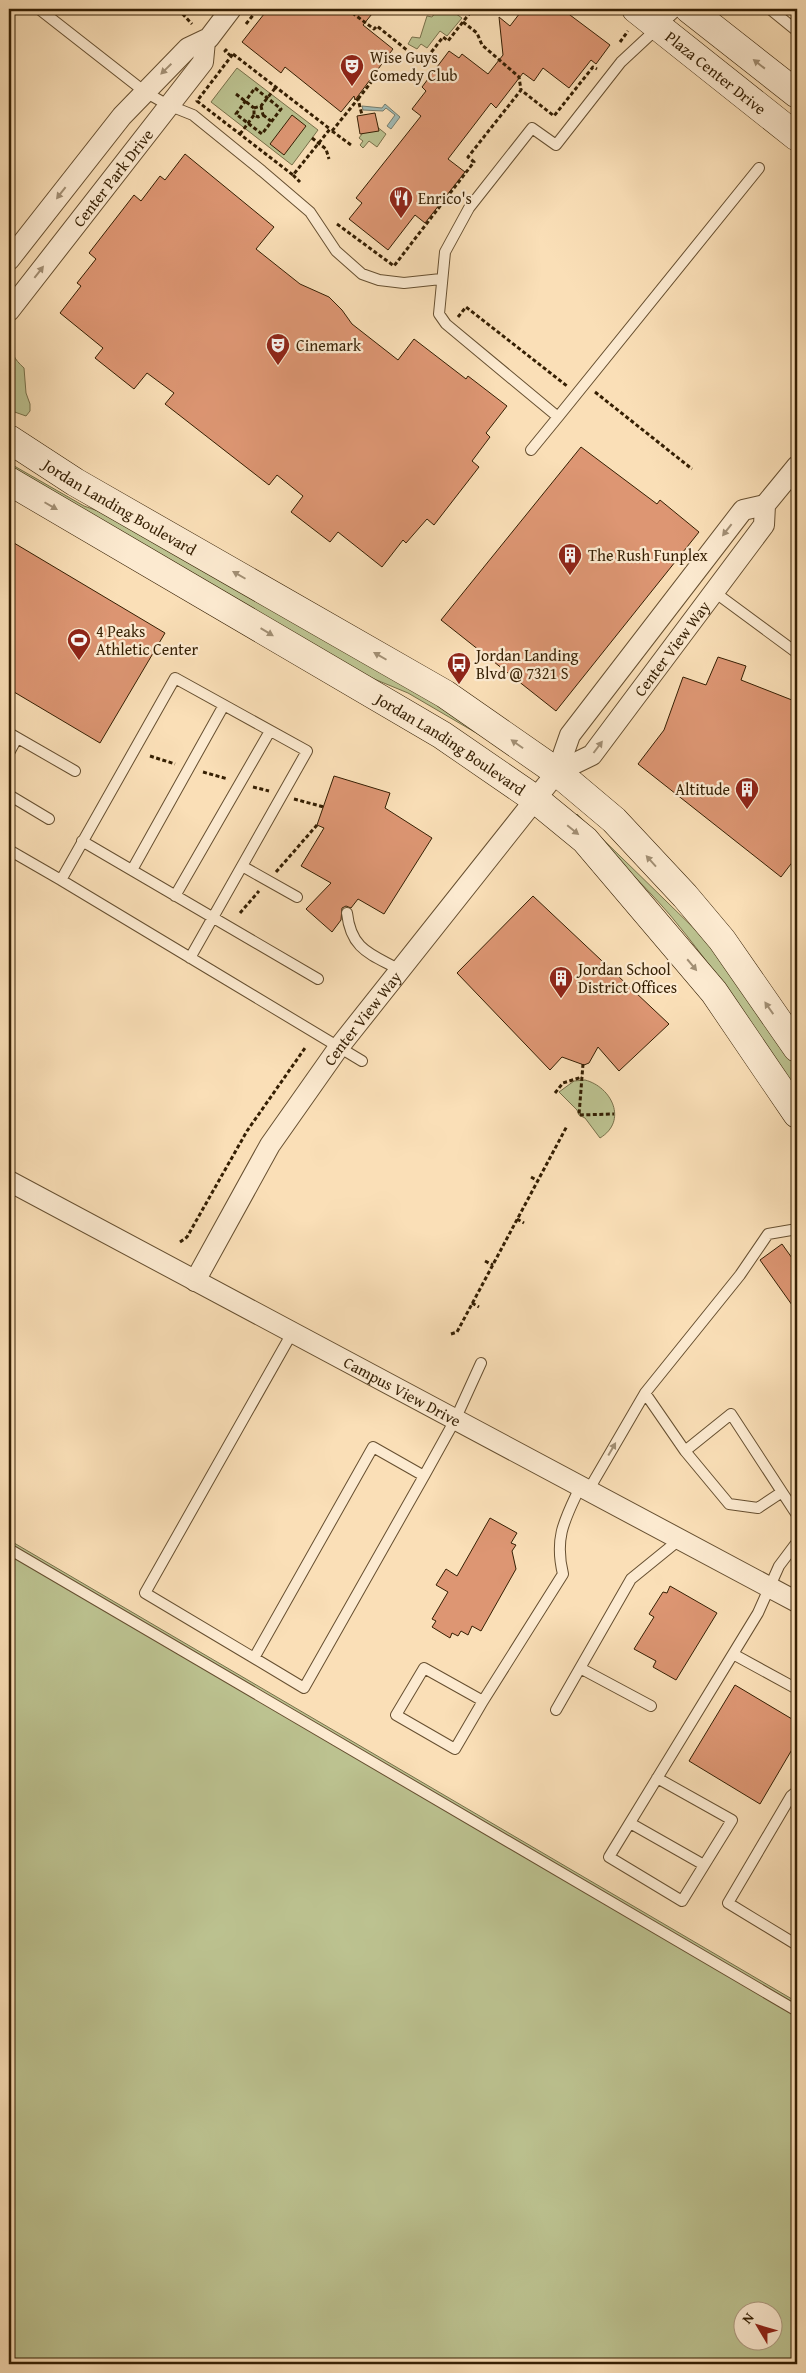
<svg xmlns="http://www.w3.org/2000/svg" width="806" height="2373" viewBox="0 0 806 2373" font-family="'Gentium Book Plus',serif">
<style>
.green{fill:#bcc290;stroke:#78704a;fill-rule:evenodd}
.water{fill:#a1bbb6;stroke:#767d6e}
.building{fill:#dd9673;stroke:#351f03}
.lines{fill:none;stroke-linecap:round;stroke-linejoin:round}
.lane-casing{stroke:#664f30;stroke-width:12}
.street-casing{stroke:#664f30;stroke-width:22}
.secondary-casing{stroke:#351f03;stroke-width:29}
.path{stroke:#351f03;stroke-width:3;stroke-dasharray:4 2.5;stroke-linecap:butt}
.lane{stroke:#fcead0;stroke-width:10}
.street{stroke:#fcead0;stroke-width:20}
.secondary{stroke:#fcead0;stroke-width:28}
.oneway{fill:#a28f74}
.labels{text-anchor:middle;dominant-baseline:central;stroke-width:4.5;stroke-linejoin:round;paint-order:stroke}
.poi-label{font-size:16px;fill:#351f03;stroke:#fcead0;text-anchor:start}
.street-label{font-size:16px;fill:#351f03;stroke:#fcead0}
</style>
<rect width="100%" height="100%" fill="#fadfb7"/>
<filter id="stains"><feTurbulence type="fractalNoise" baseFrequency=".004" numOctaves="4"/><feColorMatrix values="0 0 0 0 .2 0 0 0 0 .09 0 0 0 0 .02 0 0 0 .5 -.17"/></filter>
<radialGradient id="worn" r=".72"><stop offset=".6" stop-color="#630" stop-opacity="0"/><stop offset="1" stop-color="#630" stop-opacity=".3"/></radialGradient>
<path class="green" d="M 438,9 L 449,9 L 462,18 L 447,36 L 440,31 L 427,48 L 421,44 L 417,49 L 408,44 L 412,37 L 420,38 L 427,16 L 432,17 Z
M 237,68 L 318,130 L 292,165 L 211,102 Z
M 371,122 L 386,134 L 377,147 L 369,141 L 363,148 L 360,145 L 363,141 L 359,138 Z
M 10,340 C 11,353 14,359 24,368 L 26,393 L 30,404 L 30,411 L 26,416 L 9,410 Z
M 9,463 L 84,506 L 98,511 L 417,690 L 490,741 L 408,693 L 350,669 L 9,469 Z
M 577,814 L 710,944 L 797,1064 L 797,1090 C 756,1031 716,970 670,915 C 640,880 606,849 573,818 Z
M 585,1080 C 612,1087 628,1121 600,1138 L 585,1118 L 579,1115 L 577,1110 L 559,1092 L 574,1081 Z
M 9,1540 L 797,2002 L 797,2364 L 9,2364 ZM 744,2310 L 774,2310 L 774,2340 L 744,2340 Z"/>
<path class="water" d="M 385,104 L 400,117 L 391,129 L 387,126 L 395,115 L 386,108 L 383,111 L 363,110 L 362,106 L 382,108 Z"/>
<path class="building" d="M 268,9 L 376,9 L 363,25 L 393,49 L 355,100 L 354,96 L 341,112 L 285,67 L 281,73 L 242,42 Z
M 523,9 L 562,9 L 610,45 L 596,64 L 591,60 L 569,88 L 543,68 L 534,81 L 523,73 L 496,108 L 491,103 L 448,159 L 465,172 L 425,223 L 415,215 L 388,250 L 349,219 L 362,203 L 356,198 L 421,116 L 412,109 L 426,91 L 422,87 L 449,51 L 459,58 L 462,54 L 488,74 L 503,55 L 499,17 L 510,26 Z
M 375,113 L 379,131 L 360,134 L 357,116 Z
M 292,115 L 306,126 L 284,155 L 270,144 Z
M 185,154 L 274,227 L 256,249 L 300,284 L 329,297 L 342,310 L 352,324 L 398,360 L 414,339 L 466,379 L 468,376 L 507,406 L 486,433 L 490,437 L 472,461 L 479,467 L 434,525 L 427,519 L 406,543 L 403,540 L 382,567 L 338,532 L 330,542 L 291,512 L 303,496 L 277,475 L 269,485 L 165,404 L 174,393 L 147,373 L 134,389 L 95,358 L 103,348 L 60,313 L 81,286 L 77,283 L 96,259 L 89,253 L 134,195 L 141,201 L 160,176 L 165,180 Z
M 581,447 L 657,504 L 660,500 L 699,532 L 556,711 L 441,620 Z
M 9,540 L 165,633 L 100,743 L 9,689 Z
M 718,657 L 746,666 L 741,680 L 797,702 L 797,856 L 781,877 L 638,764 L 664,730 L 683,677 L 706,685 Z
M 334,776 L 390,793 L 385,808 L 432,838 L 384,914 L 358,899 L 351,908 L 346,906 L 342,908 L 341,920 L 332,932 L 306,909 L 331,883 L 301,866 L 324,828 L 317,825 Z
M 533,896 L 669,1024 L 619,1071 L 598,1047 L 589,1063 L 584,1065 L 562,1057 L 550,1070 L 457,973 Z
M 782,1244 L 797,1265 L 797,1312 L 760,1260 Z
M 490,1518 L 517,1533 L 511,1543 L 516,1545 L 512,1551 L 516,1569 L 481,1631 L 472,1626 L 468,1635 L 461,1631 L 458,1636 L 452,1633 L 450,1638 L 432,1627 L 436,1621 L 432,1619 L 448,1592 L 436,1585 L 446,1569 L 457,1576 Z
M 670,1586 L 717,1613 L 676,1680 L 653,1667 L 656,1661 L 634,1649 L 654,1617 L 649,1614 L 663,1592 L 667,1593 Z
M 735,1685 L 797,1722 L 797,1741 L 760,1804 L 689,1761 Z"/>
<g class="lines">
<g class="lane-casing">
<path id="lane" d="M 39,9 L 145,92 L 168,105 L 193,115 L 262,171 L 310,212 L 336,251 L 362,274 L 379,280 L 404,283 L 441,279
M 770,9 L 797,31
M 558,417 L 759,168
M 531,450 L 558,417 L 446,324 L 439,314 L 445,252 L 469,208 L 532,128 L 556,145 L 621,62 L 678,9
M 713,591 L 797,653
M 9,733 L 75,771
M 9,753 L 17,738
M 9,795 L 49,819
M 82,841 L 318,979
M 9,850 L 61,880
M 242,866 L 297,897
M 132,870 L 224,705
M 175,896 L 270,731
M 347,913 C 351,950 371,954 400,970
M 190,958 L 307,751 L 175,678 L 61,880 C 161,940 262,1001 362,1061
M 292,1333 L 145,1593 L 254,1658 L 373,1447 L 424,1476 L 455,1420 L 481,1363
M 645,1393 L 685,1451 L 731,1414 L 797,1515
M 685,1451 L 729,1504 L 758,1508 L 782,1492
M 588,1491 L 645,1393 L 740,1275 L 768,1234 L 797,1229
M 9,1549 L 797,2011
M 733,1654 L 797,1689
M 254,1658 L 304,1688 L 424,1476
M 424,1668 L 483,1701 L 455,1749 L 396,1715 Z
M 580,1668 L 651,1706
M 483,1701 L 563,1574 C 554,1537 565,1519 580,1487
M 556,1710 L 631,1579 L 679,1540
M 657,1778 L 732,1820 L 682,1901 L 609,1857 L 758,1613 L 779,1566 L 797,1542
M 797,1791 L 791,1796 L 728,1903 L 797,1945
M 630,1823 L 704,1865"/>
</g>
<g class="street-casing">
<g id="street">
<path d="M 9,260 L 122,116 L 188,48 L 209,38 L 231,9"/>
<path id="s1" d="M 9,311 L 203,62 L 205,41"/>
<path id="s2" d="M 557,772 L 592,755 L 764,525 L 765,505 L 797,466"/>
<path id="s3" d="M 9,1181 L 797,1602"/>
<path id="s4" d="M 195,1281 L 270,1145 L 339,1047 L 557,772 L 570,735 L 743,510 L 765,505"/>
</g>
</g>
<g class="secondary-casing">
<g id="secondary">
<path id="s5" d="M 636,9 L 797,137"/>
<path d="M 689,9 L 797,94"/>
<path id="s6" d="M 9,439 L 75,482 L 445,694 L 557,772 L 614,820 L 685,896 L 722,940 L 797,1048"/>
<path id="s7" d="M 9,481 L 442,735 L 535,799 L 585,840 L 714,992 L 797,1114"/>
</g>
</g>
<path class="path" d="M 178,9 L 192,24
M 347,9 L 374,29 L 377,26 L 423,63 L 443,37 L 448,41 L 473,9
M 463,22 L 477,33 L 482,45 L 519,77 L 521,90
M 246,24 L 258,9
M 620,42 L 628,31
M 227,49 L 225,51 L 231,56
M 233,54 L 330,129 L 293,175 L 197,101 Z
M 255,88 L 281,109 L 262,134 L 236,114 Z
M 236,94 L 254,108
M 358,99 L 376,76 L 380,80
M 261,106 L 263,115 L 258,117 L 254,115 L 254,108 L 261,106 L 276,87
M 263,115 L 271,121
M 332,131 L 358,99 L 362,115
M 332,131 L 351,145
M 240,134 L 254,115
M 312,138 L 326,149 L 329,159
M 293,175 L 300,182
M 337,224 L 394,266 L 474,162 L 468,157 L 521,90 L 554,116 L 593,67 L 597,69
M 458,317 L 466,307 L 567,386
M 595,392 L 692,469
M 150,756 L 175,764
M 203,772 L 228,779
M 253,787 L 269,791
M 294,799 L 324,807
M 276,872 L 317,825
M 240,913 L 259,891
M 583,1064 L 579,1115 L 614,1114
M 555,1093 L 563,1083 L 582,1077
M 531,1177 L 538,1181
M 517,1219 L 524,1223
M 180,1242 L 187,1237 L 247,1131 L 305,1048
M 485,1261 L 493,1265
M 472,1303 L 479,1307
M 451,1334 L 457,1332 L 567,1126"/>
<use href="#lane" class="lane"/>
<use href="#street" class="street"/>
<use href="#secondary" class="secondary"/>
</g>
<defs><path id="oneway-solid" d="M-6-.8H1V-3.2L6.5 0L1 3.2V.8H-6Z" transform="scale(1.25)"/></defs>
<g class="oneway">
<use href="#oneway-solid" transform="translate(759 64) rotate(-142)"/>
<use href="#oneway-solid" transform="translate(166 69) rotate(136)"/>
<use href="#oneway-solid" transform="translate(61 193) rotate(128)"/>
<use href="#oneway-solid" transform="translate(39 272) rotate(-52)"/>
<use href="#oneway-solid" transform="translate(51 506) rotate(30)"/>
<use href="#oneway-solid" transform="translate(727 530) rotate(128)"/>
<use href="#oneway-solid" transform="translate(239 575) rotate(-150)"/>
<use href="#oneway-solid" transform="translate(267 632) rotate(31)"/>
<use href="#oneway-solid" transform="translate(380 656) rotate(-150)"/>
<use href="#oneway-solid" transform="translate(517 744) rotate(-145)"/>
<use href="#oneway-solid" transform="translate(598 747) rotate(-53)"/>
<use href="#oneway-solid" transform="translate(573 830) rotate(39)"/>
<use href="#oneway-solid" transform="translate(651 861) rotate(-132)"/>
<use href="#oneway-solid" transform="translate(692 965) rotate(50)"/>
<use href="#oneway-solid" transform="translate(769 1008) rotate(-125)"/>
<use href="#oneway-solid" transform="translate(612 1449) rotate(-60)"/>
</g>
<defs>
<g id="theatre-pin" transform="scale(1.25)"><path d="M0 17L-7.5 6A9.5 9.5 0 1 1 7.5 6Z" fill="#8f2418" stroke="#fcead0"/><path d="M-5-5.5Q0-4 5-5.5V0Q5 5 0 6Q-5 5-5 0ZM-3.3-2.5H-1v1.5H-3.3ZM1-2.5H3.3v1.5H1ZM-2.8 1Q0 5.5 2.8 1Z" fill="#fff"/></g>
<g id="restaurant-pin" transform="scale(1.25)"><path d="M0 17L-7.5 6A9.5 9.5 0 1 1 7.5 6Z" fill="#8f2418" stroke="#fcead0"/><path d="M-5-6h1v4h1v-4h1v4h1v-4h1v5L-1.5 .5V6h-2V.5L-5-1ZM5-6V6H3V1.5H1.5Q1.5-4 5-6Z" fill="#fff"/></g>
<g id="building-pin" transform="scale(1.25)"><path d="M0 17L-7.5 6A9.5 9.5 0 1 1 7.5 6Z" fill="#8f2418" stroke="#fcead0"/><path d="M-4-6H4V6H1V3H-1V6H-4ZM-2.5-4.3h1.7v1.8h-1.7ZM.8-4.3h1.7v1.8H.8ZM-2.5-1h1.7V.8h-1.7ZM.8-1h1.7V.8H.8Z" fill="#fff"/></g>
<g id="stadium-pin" transform="scale(1.25)"><path d="M0 17L-7.5 6A9.5 9.5 0 1 1 7.5 6Z" fill="#8f2418" stroke="#fcead0"/><path d="M0-5a6.5 5 0 1 0 0 10a6.5 5 0 1 0 0-10ZM-3.5-1.8h7v3.6h-7Z" fill="#fff"/></g>
<g id="bus-pin" transform="scale(1.25)"><path d="M0 17L-7.5 6A9.5 9.5 0 1 1 7.5 6Z" fill="#8f2418" stroke="#fcead0"/><path d="M-5-6H5V4H4V6H2V4H-2V6H-4V4H-5ZM-3.5-4V0h7V-4ZM-3.5 1.2v1.5H-2V1.2ZM2 1.2v1.5H3.5V1.2Z" fill="#fff"/></g>
</defs>
<g fill-rule="evenodd">
<use href="#theatre-pin" x="352" y="66"/>
<use href="#restaurant-pin" x="401" y="198"/>
<use href="#theatre-pin" x="278" y="345"/>
<use href="#building-pin" x="570" y="555"/>
<use href="#stadium-pin" x="79" y="640"/>
<use href="#bus-pin" x="459" y="664"/>
<use href="#building-pin" x="747" y="789"/>
<use href="#building-pin" x="561" y="978"/>
</g>
<g class="labels">
<g class="poi-label">
<text x="370" y="57">Wise Guys<tspan x="370" dy="18">Comedy Club</tspan></text>
<text x="418" y="198">Enrico's</text>
<text x="296" y="345">Cinemark</text>
<text x="588" y="555">The Rush Funplex</text>
<text x="96" y="631">4 Peaks<tspan x="96" dy="18">Athletic Center</tspan></text>
<text x="476" y="655">Jordan Landing<tspan x="476" dy="18">Blvd @ 7321 S</tspan></text>
<text x="730" y="789" text-anchor="end">Altitude</text>
<text x="578" y="969">Jordan School<tspan x="578" dy="18">District Offices</tspan></text>
</g>
<g class="street-label">
<text stroke="none"><textPath href="#s5" startOffset="102">Plaza Center Drive</textPath></text>
<text stroke="none"><textPath href="#s1" startOffset="169">Center Park Drive</textPath></text>
<text stroke="none"><textPath href="#s6" startOffset="130">Jordan Landing Boulevard</textPath></text>
<text stroke="none"><textPath href="#s2" startOffset="172">Center View Way</textPath></text>
<text stroke="none"><textPath href="#s7" startOffset="514">Jordan Landing Boulevard</textPath></text>
<text stroke="none"><textPath href="#s4" startOffset="312">Center View Way</textPath></text>
<text stroke="none"><textPath href="#s3" startOffset="446">Campus View Drive</textPath></text>
</g>
</g>
<rect width="806" height="2373" fill="none" stroke="#fadfb7" stroke-width="30"/>
<rect x="10" y="10" width="786" height="2353" fill="none" stroke="#351f03" stroke-width="2.5"/>
<rect x="15" y="15" width="776" height="2343" fill="none" stroke="#351f03"/>
<g transform="translate(758 2326) rotate(308)"><circle r="24" fill="#fcead0" stroke="#ac997e"/>
<path d="M0-4L9 19L0 12L-9 19Z" fill="#8f2418"/>
<text y="-8" font-size="14" font-weight="bold" text-anchor="middle" fill="#351f03">N</text>
</g>
<rect width="100%" height="100%" filter="url(#stains)"/>
<rect width="100%" height="100%" fill="url(#worn)"/>
</svg>
